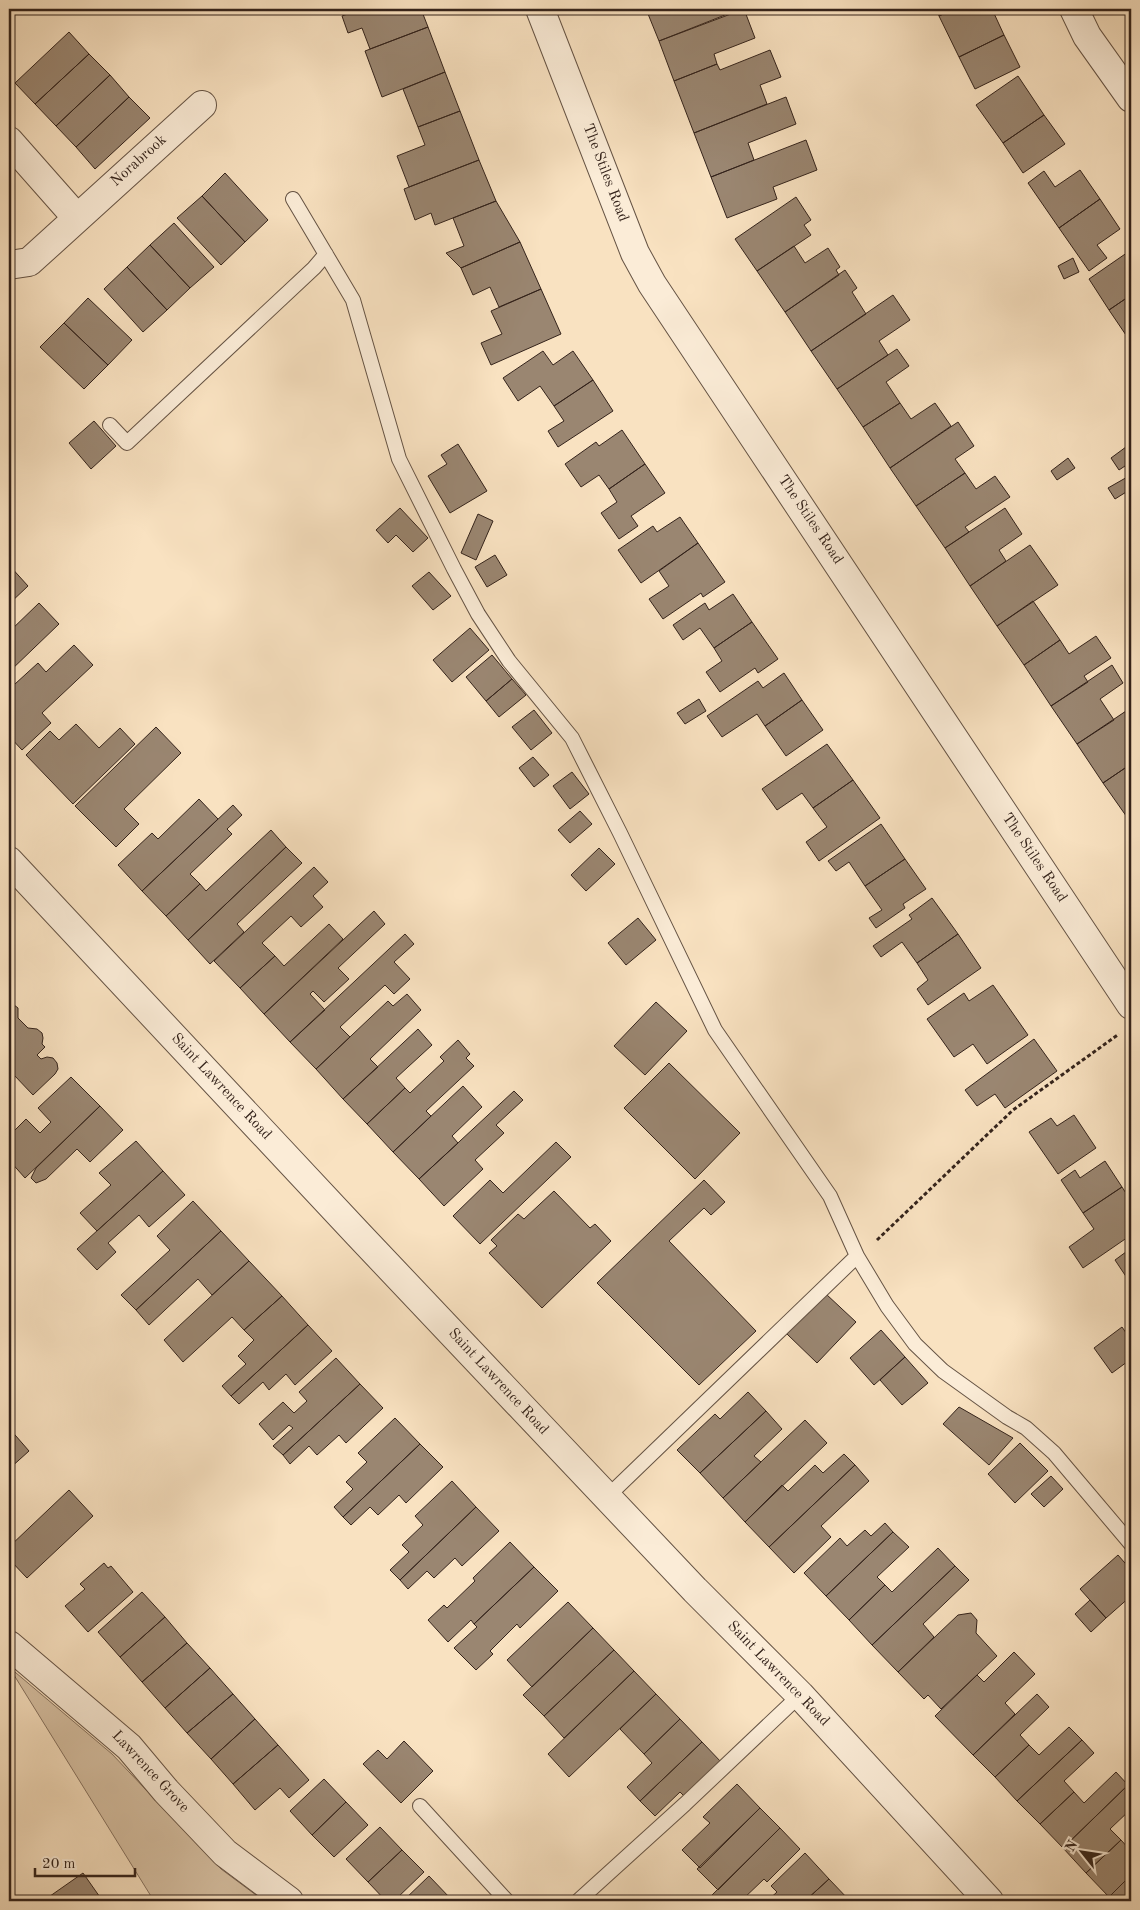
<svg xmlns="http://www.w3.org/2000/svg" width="1140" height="1910" viewBox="0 0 1140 1910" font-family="'Old Standard TT',serif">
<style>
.green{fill:#d8c2a5;stroke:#867260}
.building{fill:#9a8671;stroke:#34231b}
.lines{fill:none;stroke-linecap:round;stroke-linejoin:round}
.service-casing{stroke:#655344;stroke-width:16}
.minor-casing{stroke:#655344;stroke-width:30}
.path{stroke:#34231b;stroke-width:3;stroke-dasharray:4 2.5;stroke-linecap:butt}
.service{stroke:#fbecd7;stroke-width:14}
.minor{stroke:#fbecd7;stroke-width:28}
.labels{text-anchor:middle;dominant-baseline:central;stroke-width:4;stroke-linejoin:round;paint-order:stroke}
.street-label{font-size:15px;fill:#34231b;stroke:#fbecd7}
</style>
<rect width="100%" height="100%" fill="#f9e2c1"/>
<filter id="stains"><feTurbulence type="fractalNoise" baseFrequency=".004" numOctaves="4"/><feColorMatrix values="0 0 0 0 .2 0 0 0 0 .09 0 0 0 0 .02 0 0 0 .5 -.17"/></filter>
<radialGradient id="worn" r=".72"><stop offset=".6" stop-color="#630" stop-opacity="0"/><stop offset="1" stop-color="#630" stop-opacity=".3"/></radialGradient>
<path class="green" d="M 9,1667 L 112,1754 L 221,1869 L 264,1901 L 154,1901 Z"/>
<path class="building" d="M 361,9 L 421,9 L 428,27 L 370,49 L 362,28 L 348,33 L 342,16 Z
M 646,9 L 729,9 L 730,13 L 659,41 Z
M 744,9 L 755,38 L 714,54 L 717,64 L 674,81 L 659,41 Z
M 936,9 L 954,9 L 939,16 Z
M 954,9 L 992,9 L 1004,35 L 959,57 L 939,16 Z
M 428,27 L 445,72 L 382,97 L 365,51 Z
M 69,32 L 89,54 L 35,104 L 15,83 Z
M 1004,35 L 1020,67 L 975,89 L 959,57 Z
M 770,50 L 781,77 L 760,85 L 767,104 L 694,133 L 674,81 L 717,64 L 720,70 Z
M 89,54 L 110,75 L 56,126 L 35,104 Z
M 445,72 L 460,111 L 418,127 L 403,89 Z
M 110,75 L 129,97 L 76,147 L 56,126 Z
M 1018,76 L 1044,115 L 1003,143 L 976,105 Z
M 129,97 L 150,118 L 95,169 L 76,147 Z
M 786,97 L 796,124 L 748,143 L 754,160 L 711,177 L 694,133 Z
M 460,111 L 479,160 L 409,187 L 397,156 L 425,145 L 418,127 Z
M 1044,115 L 1065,144 L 1023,173 L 1003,143 Z
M 806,140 L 817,170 L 773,187 L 777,199 L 727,218 L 711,177 Z
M 479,160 L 496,201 L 435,225 L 431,213 L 415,220 L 404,189 Z
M 1080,170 L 1100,199 L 1059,228 L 1028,183 L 1044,171 L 1055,187 Z
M 225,173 L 268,220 L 245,242 L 202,196 Z
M 202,196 L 245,242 L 221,265 L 177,218 Z
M 796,197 L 811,220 L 804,225 L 811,235 L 757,271 L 735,239 Z
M 1100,199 L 1120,229 L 1097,245 L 1107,258 L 1089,271 L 1059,228 Z
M 496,201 L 520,242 L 461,268 L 446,253 L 464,246 L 453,218 Z
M 174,223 L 214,267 L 190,288 L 150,245 Z
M 520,242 L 541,289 L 499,307 L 490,287 L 473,295 L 461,268 Z
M 150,245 L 190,288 L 167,310 L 127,267 Z
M 794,246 L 805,263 L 828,248 L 840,267 L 836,270 L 839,275 L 785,312 L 757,271 Z
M 1131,250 L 1131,295 L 1109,310 L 1089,279 Z
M 1073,258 L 1079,272 L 1064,279 L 1058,266 Z
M 127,267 L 167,310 L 143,332 L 104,289 Z
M 845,270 L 857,288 L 852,292 L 866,314 L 811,351 L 785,312 Z
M 541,289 L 561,334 L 491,365 L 481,343 L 502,334 L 491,311 Z
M 893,295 L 910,320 L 879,341 L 888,355 L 837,389 L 811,351 Z
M 1131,295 L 1131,340 L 1130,341 L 1109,310 Z
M 88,298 L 132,340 L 108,365 L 64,323 Z
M 64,323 L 108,365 L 84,389 L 40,347 Z
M 897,349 L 909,366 L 886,382 L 900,403 L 863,427 L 837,389 Z
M 543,351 L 553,365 L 573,351 L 593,380 L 554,406 L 540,386 L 518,401 L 503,378 Z
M 593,380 L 613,411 L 558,447 L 548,431 L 564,421 L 554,406 Z
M 900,403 L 911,419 L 935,403 L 951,426 L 890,468 L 863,427 Z
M 94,421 L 116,446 L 91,469 L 69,443 Z
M 958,422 L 974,446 L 955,459 L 965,473 L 916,506 L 890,468 Z
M 622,430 L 645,464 L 609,489 L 599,475 L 581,487 L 565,464 L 596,442 L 599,446 Z
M 458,444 L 487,491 L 450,513 L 428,476 L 447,464 L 441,455 Z
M 1130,444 L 1131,462 L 1119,470 L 1111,458 Z
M 1068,458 L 1075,468 L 1057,480 L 1051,471 Z
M 645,464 L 665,493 L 631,516 L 638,526 L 619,539 L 601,513 L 617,502 L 609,489 Z
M 965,473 L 976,489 L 995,476 L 1010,497 L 965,527 L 969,532 L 945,548 L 916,506 Z
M 1129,476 L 1131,479 L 1131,489 L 1115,499 L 1108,488 Z
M 400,508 L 428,538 L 413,552 L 396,535 L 388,543 L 376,530 Z
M 1005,508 L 1022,534 L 999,550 L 1006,561 L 970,586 L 945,548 Z
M 478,514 L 493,521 L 476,560 L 461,553 Z
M 680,517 L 698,543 L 641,583 L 618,550 L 653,526 L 657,532 Z
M 698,543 L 725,582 L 703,597 L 701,593 L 663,619 L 649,599 L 669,586 L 659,571 Z
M 1030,545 L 1058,585 L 997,626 L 970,586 Z
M 495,555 L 507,575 L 487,587 L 475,567 Z
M 9,565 L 28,586 L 9,604 Z
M 429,572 L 451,596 L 433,610 L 412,586 Z
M 733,594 L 752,622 L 714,648 L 700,628 L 683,640 L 673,625 L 705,603 L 709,610 Z
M 1033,601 L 1060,640 L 1024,665 L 997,626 Z
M 39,603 L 59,624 L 9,672 L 9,632 Z
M 752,622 L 778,659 L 758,673 L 755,668 L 720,692 L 706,672 L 722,661 L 714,648 Z
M 470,628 L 489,650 L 452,682 L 433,660 Z
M 1096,636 L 1111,658 L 1084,676 L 1088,682 L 1051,706 L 1024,665 L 1060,640 L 1069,654 Z
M 74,645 L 93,665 L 42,713 L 51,723 L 22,750 L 9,736 L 9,688 L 14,683 L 15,684 L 38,663 L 46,672 Z
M 492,655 L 512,679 L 486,701 L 466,677 Z
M 1112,665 L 1123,683 L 1100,699 L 1114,720 L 1077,744 L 1051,706 Z
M 784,673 L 802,700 L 765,726 L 757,714 L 722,737 L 707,716 L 758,681 L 763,688 Z
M 512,679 L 526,695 L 499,717 L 486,701 Z
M 699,699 L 706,711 L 685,724 L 677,713 Z
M 802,700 L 823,730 L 786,756 L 765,726 Z
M 1129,709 L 1131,712 L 1131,764 L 1103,783 L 1077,744 Z
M 534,710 L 552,733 L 531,750 L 512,727 Z
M 76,724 L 99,748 L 120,728 L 135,744 L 73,804 L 26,755 L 50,731 L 59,740 Z
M 156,727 L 181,753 L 124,809 L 139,824 L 116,847 L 75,806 Z
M 827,744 L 853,780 L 813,808 L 802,793 L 777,810 L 762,789 Z
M 533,757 L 549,775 L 534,787 L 519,768 Z
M 1131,764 L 1131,819 L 1129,820 L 1103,783 Z
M 572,772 L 589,794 L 570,809 L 553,786 Z
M 853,780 L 880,818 L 819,861 L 806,842 L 827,827 L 813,808 Z
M 199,799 L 218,819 L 142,891 L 118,865 L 152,833 L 158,839 Z
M 233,805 L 242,815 L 227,829 L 232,834 L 190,874 L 200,884 L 166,916 L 142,891 Z
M 580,811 L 592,824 L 570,843 L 558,830 Z
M 881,824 L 905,859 L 865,886 L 849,862 L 836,871 L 828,861 Z
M 271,830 L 286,847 L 188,940 L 166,916 L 200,884 L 206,891 Z
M 286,847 L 302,863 L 237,924 L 244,932 L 210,964 L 188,940 Z
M 599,848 L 615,864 L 586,891 L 571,875 Z
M 905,859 L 926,889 L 903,904 L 905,908 L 876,928 L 869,918 L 882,910 L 865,886 Z
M 314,867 L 328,882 L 313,896 L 323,907 L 301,927 L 291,916 L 262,943 L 275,956 L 240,988 L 214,961 Z
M 932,898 L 958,934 L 917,963 L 902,942 L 881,957 L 873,946 L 912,919 L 909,915 Z
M 374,911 L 385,924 L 338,968 L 349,979 L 324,1002 L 313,991 L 310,994 L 325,1010 L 290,1042 L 264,1014 Z
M 638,918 L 656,940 L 626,965 L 608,943 Z
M 329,924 L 343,939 L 264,1014 L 240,988 L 275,956 L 284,966 Z
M 405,934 L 414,944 L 394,962 L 410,979 L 394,994 L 385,985 L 340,1027 L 350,1037 L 316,1069 L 290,1042 Z
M 958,934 L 981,968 L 928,1005 L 917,989 L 928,980 L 917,963 Z
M 993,985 L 1028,1035 L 987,1064 L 973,1044 L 954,1057 L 927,1019 L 964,993 L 969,1001 Z
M 407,994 L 421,1010 L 370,1059 L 378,1067 L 343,1099 L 316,1069 L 388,1001 L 393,1006 Z
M 9,1001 L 18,1008 L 18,1018 L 28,1028 L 37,1029 L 42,1033 L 43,1038 L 42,1044 L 45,1047 L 37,1055 L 41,1059 L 47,1057 L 53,1058 L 57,1063 L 58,1069 L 55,1074 L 33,1095 L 14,1075 L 9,1081 Z
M 656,1002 L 687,1031 L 645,1075 L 614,1046 Z
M 418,1029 L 432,1045 L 396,1078 L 405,1088 L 367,1124 L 343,1099 Z
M 1034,1039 L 1057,1071 L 1005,1108 L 995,1094 L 977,1106 L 965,1090 Z
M 458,1040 L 470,1054 L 466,1058 L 474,1066 L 426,1111 L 431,1116 L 393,1152 L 367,1124 L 405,1088 L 410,1093 L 444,1061 L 440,1057 Z
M 669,1063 L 740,1133 L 695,1179 L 624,1108 Z
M 71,1077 L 100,1106 L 25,1178 L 9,1160 L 9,1136 L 26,1119 L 40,1133 L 51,1122 L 38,1108 Z
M 463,1086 L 482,1107 L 452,1136 L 458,1143 L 419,1179 L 393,1152 Z
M 514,1091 L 523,1100 L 496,1125 L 504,1133 L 475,1160 L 483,1169 L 444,1206 L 419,1179 Z
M 100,1106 L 123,1130 L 90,1162 L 77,1149 L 46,1179 L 36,1183 L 31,1178 L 36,1168 Z
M 1074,1115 L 1096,1148 L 1058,1174 L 1029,1132 L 1051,1118 L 1057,1126 Z
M 136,1141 L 163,1171 L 97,1231 L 80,1213 L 111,1185 L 99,1173 Z
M 556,1142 L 571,1157 L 480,1244 L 453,1216 L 490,1180 L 503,1193 Z
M 1105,1161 L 1122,1187 L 1083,1213 L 1061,1180 L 1075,1170 L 1080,1178 Z
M 163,1171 L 185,1195 L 149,1227 L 139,1215 L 108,1243 L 116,1252 L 97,1270 L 77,1249 Z
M 704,1180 L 725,1202 L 711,1215 L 704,1208 L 669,1241 L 756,1331 L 699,1385 L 597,1283 Z
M 1122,1187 L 1131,1201 L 1131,1235 L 1083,1268 L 1069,1247 L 1094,1229 L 1083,1213 Z
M 554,1191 L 590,1228 L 595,1224 L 611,1241 L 542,1308 L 489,1253 L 497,1246 L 491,1240 L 518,1214 L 524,1219 Z
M 193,1201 L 221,1231 L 136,1310 L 121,1295 L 170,1250 L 157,1236 Z
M 221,1231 L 249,1261 L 212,1295 L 198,1279 L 149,1325 L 136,1310 Z
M 1130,1249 L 1131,1251 L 1131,1284 L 1115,1260 Z
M 249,1261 L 282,1296 L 244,1330 L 232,1317 L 183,1362 L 164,1340 Z
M 826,1294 L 856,1322 L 817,1363 L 787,1334 Z
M 282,1296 L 308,1325 L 231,1396 L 222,1386 L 246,1364 L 238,1356 L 254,1340 L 244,1330 Z
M 308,1325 L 332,1351 L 295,1385 L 286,1374 L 269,1390 L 263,1382 L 239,1404 L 231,1396 Z
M 1122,1327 L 1131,1340 L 1131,1359 L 1112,1373 L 1094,1348 Z
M 881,1330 L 905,1357 L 874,1385 L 850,1358 Z
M 905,1357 L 928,1383 L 902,1405 L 880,1380 Z
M 336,1358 L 360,1384 L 283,1455 L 273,1446 L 293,1428 L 289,1425 L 273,1440 L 259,1424 L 283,1402 L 294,1413 L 307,1401 L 299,1392 Z
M 360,1384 L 383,1408 L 346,1443 L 339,1435 L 317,1455 L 309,1446 L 290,1464 L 283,1455 Z
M 748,1392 L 766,1411 L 700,1473 L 677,1450 L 715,1414 L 720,1419 Z
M 959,1407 L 1013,1438 L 989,1465 L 943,1424 Z
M 766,1411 L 782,1429 L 754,1456 L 761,1462 L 723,1498 L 700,1473 Z
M 395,1418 L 420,1444 L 343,1517 L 334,1507 L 353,1489 L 346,1482 L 367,1462 L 358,1453 Z
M 805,1420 L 827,1443 L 745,1522 L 723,1498 Z
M 9,1428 L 29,1451 L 9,1469 Z
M 1020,1443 L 1048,1471 L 1015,1503 L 988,1474 Z
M 420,1444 L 443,1467 L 406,1503 L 399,1495 L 378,1515 L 370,1507 L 351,1525 L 343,1517 Z
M 844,1454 L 855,1465 L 769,1547 L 745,1522 L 782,1485 L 788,1491 L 815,1465 L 823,1473 Z
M 855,1465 L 869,1481 L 821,1526 L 831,1537 L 794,1573 L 769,1547 Z
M 1051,1476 L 1063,1489 L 1044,1507 L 1031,1494 Z
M 452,1481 L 476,1507 L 400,1580 L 390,1570 L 409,1552 L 402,1545 L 423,1525 L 415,1516 Z
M 69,1490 L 93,1516 L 27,1578 L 9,1559 L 9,1547 Z
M 476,1507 L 499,1531 L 462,1566 L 455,1558 L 434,1578 L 427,1571 L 408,1589 L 400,1580 Z
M 885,1523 L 893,1532 L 826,1596 L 804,1573 L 840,1538 L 847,1546 L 865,1530 L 871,1536 Z
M 893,1532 L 909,1547 L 877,1577 L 885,1585 L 849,1620 L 826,1596 Z
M 510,1542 L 534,1567 L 474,1624 L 471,1620 L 448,1642 L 428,1620 L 444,1605 L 447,1608 L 475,1581 L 473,1578 Z
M 938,1548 L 955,1566 L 872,1645 L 849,1620 L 885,1585 L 892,1592 Z
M 1118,1555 L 1131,1570 L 1131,1596 L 1106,1618 L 1080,1589 Z
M 104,1563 L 108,1568 L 111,1566 L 133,1592 L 88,1632 L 65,1606 L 85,1589 L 80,1584 Z
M 955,1566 L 969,1580 L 923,1624 L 934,1637 L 898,1672 L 872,1645 Z
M 534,1567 L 558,1591 L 520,1628 L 517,1624 L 490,1651 L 493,1654 L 476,1670 L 454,1648 L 477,1627 L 474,1624 Z
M 142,1592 L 165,1617 L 120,1657 L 98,1632 Z
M 1090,1600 L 1106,1618 L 1091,1632 L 1075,1614 Z
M 568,1602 L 593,1628 L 532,1687 L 507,1660 Z
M 971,1613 L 977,1620 L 976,1633 L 997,1656 L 941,1709 L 928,1695 L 924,1699 L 898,1672 L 958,1615 Z
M 165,1617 L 187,1643 L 142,1682 L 120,1657 Z
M 593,1628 L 614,1650 L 544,1716 L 523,1695 Z
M 187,1643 L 210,1668 L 165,1708 L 142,1682 Z
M 614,1650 L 634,1671 L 564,1738 L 544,1716 Z
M 1014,1652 L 1035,1674 L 1005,1703 L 1015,1714 L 973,1755 L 935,1716 L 977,1675 L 984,1682 Z
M 210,1668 L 233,1694 L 187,1733 L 165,1708 Z
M 634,1671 L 656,1694 L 569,1777 L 548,1754 Z
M 233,1694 L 255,1719 L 211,1759 L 187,1733 Z
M 656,1694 L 680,1719 L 644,1754 L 620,1729 Z
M 1037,1694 L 1049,1707 L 1020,1735 L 1029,1745 L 995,1777 L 973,1755 Z
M 255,1719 L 278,1745 L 233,1784 L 211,1759 Z
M 680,1719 L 702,1742 L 640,1801 L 627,1787 L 652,1763 L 644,1754 Z
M 1069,1727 L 1082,1740 L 1017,1801 L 995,1777 L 1029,1745 L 1039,1755 Z
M 1082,1740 L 1094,1753 L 1064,1781 L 1074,1792 L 1040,1824 L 1017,1801 Z
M 404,1741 L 433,1771 L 401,1803 L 363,1764 L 378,1750 L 387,1759 Z
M 702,1742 L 722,1763 L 685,1797 L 680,1792 L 655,1816 L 640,1801 Z
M 278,1745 L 309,1780 L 289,1798 L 280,1788 L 255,1810 L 233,1784 Z
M 1116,1772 L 1128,1785 L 1063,1848 L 1040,1824 L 1074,1792 L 1084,1803 Z
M 324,1779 L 346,1802 L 312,1835 L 290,1811 Z
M 737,1784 L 760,1808 L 700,1868 L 682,1850 L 710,1823 L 703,1817 Z
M 1128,1785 L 1131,1788 L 1131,1809 L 1110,1829 L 1121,1840 L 1086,1873 L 1063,1848 Z
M 346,1802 L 368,1825 L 334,1857 L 312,1835 Z
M 760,1808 L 780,1828 L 718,1890 L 697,1869 Z
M 380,1827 L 402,1850 L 368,1882 L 346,1859 Z
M 780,1828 L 800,1849 L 767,1882 L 764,1879 L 741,1901 L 714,1901 L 710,1897 Z
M 1121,1840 L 1130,1850 L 1131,1849 L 1131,1875 L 1109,1897 L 1086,1873 Z
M 402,1850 L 424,1872 L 394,1901 L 386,1901 L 368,1882 Z
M 805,1853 L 829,1879 L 805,1901 L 767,1901 L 777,1892 L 771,1886 Z
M 83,1873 L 102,1900 L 43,1901 Z
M 1131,1875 L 1131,1901 L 1113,1901 L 1109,1897 Z
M 429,1876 L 451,1899 L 449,1901 L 403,1901 Z
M 829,1879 L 850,1901 L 805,1901 Z"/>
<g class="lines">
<g class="service-casing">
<path id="service" d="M 293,199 L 353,300 L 399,459 L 454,569 L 478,614 L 509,661 L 572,738 L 620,833 L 715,1030 L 830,1196 L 857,1256 L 887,1306 L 915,1344 L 943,1371 L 1007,1417 L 1026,1428 L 1054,1453 L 1131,1544
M 110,425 L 127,443 L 314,268 L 326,254
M 607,1497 L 857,1256
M 420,1806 L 507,1901
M 578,1901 L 685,1804 L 800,1695"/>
</g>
<g class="minor-casing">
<path id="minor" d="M 540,9 L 635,253 L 652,284 L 1131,1005
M 1074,9 L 1087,36 L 1131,98
M 9,141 L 77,218
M 9,265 L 29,262 L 202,105
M 9,861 L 358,1234 L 695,1590 L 800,1695 L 989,1901
M 9,1645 L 129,1747 L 166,1791 L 225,1853 L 289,1901"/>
</g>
<path class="path" d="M 877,1240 L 1013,1110 L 1119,1034"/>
<use href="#service" class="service"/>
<use href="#minor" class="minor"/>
</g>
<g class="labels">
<g class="street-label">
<text transform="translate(139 161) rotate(-42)">Norabrook</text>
<text transform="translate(605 173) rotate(69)">The Stiles Road</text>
<text transform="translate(810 520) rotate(56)">The Stiles Road</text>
<text transform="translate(1034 858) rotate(56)">The Stiles Road</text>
<text transform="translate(221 1087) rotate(47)">Saint Lawrence Road</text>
<text transform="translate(498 1382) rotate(47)">Saint Lawrence Road</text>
<text transform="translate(778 1674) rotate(46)">Saint Lawrence Road</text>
<text transform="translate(150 1772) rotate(47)">Lawrence Grove</text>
</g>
</g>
<rect width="1140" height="1910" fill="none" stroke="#f9e2c1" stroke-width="30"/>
<rect x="10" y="10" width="1120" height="1890" fill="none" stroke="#34231b" stroke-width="2.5"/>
<rect x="15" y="15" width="1110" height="1880" fill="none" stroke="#34231b"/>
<g transform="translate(1082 1852) rotate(300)" stroke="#fbecd7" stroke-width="4" paint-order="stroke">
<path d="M0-4L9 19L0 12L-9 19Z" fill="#34231b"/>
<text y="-8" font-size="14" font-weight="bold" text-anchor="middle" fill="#34231b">N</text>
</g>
<path d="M35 1868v8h100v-8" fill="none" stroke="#34231b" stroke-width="2.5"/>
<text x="42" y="1868" font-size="15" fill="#34231b" stroke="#fbecd7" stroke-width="4" paint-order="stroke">20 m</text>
<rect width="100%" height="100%" filter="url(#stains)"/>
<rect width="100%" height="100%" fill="url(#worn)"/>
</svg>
